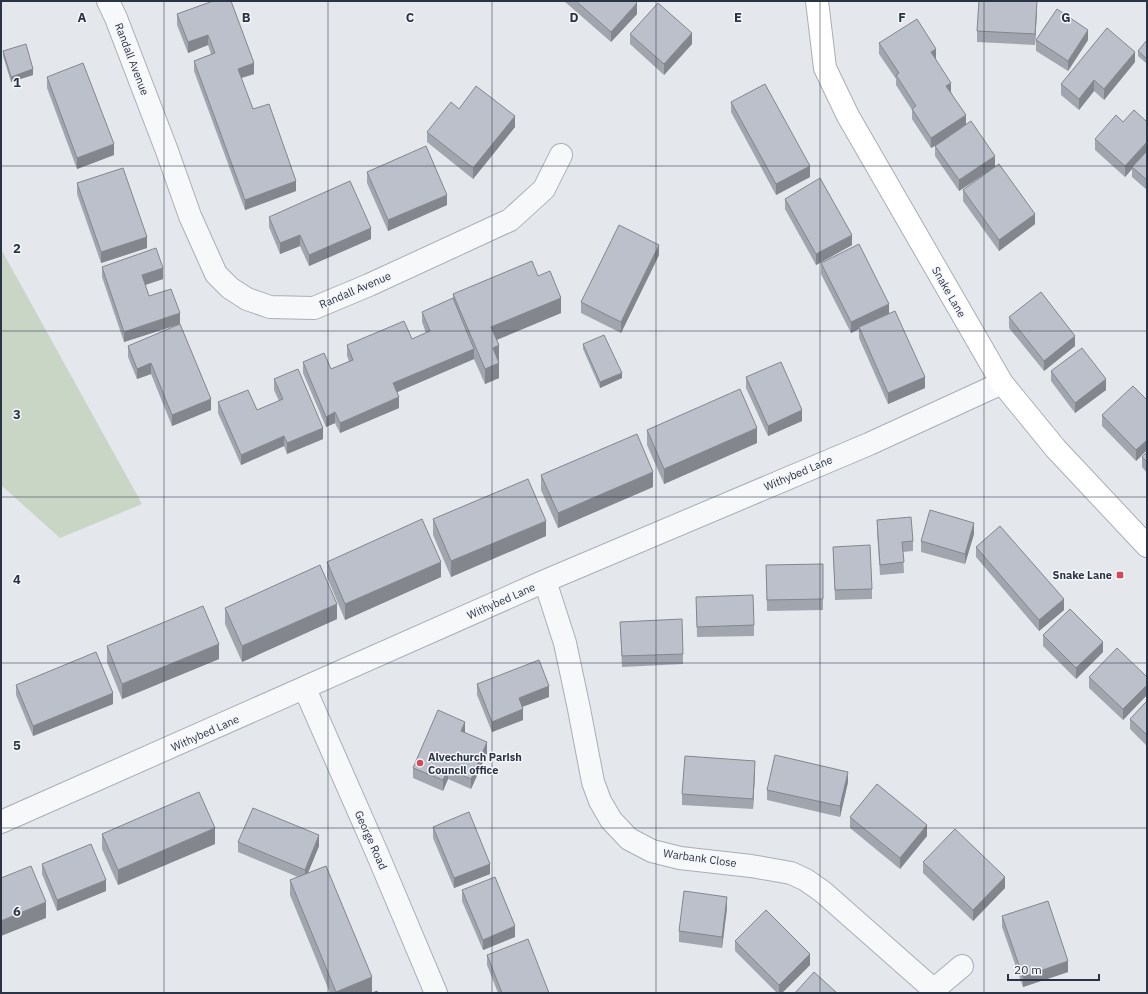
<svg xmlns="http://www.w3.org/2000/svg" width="1148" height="994" viewBox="0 0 1148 994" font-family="'IBM Plex Sans',sans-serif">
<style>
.green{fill:#c9d6c5}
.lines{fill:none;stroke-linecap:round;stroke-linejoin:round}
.street-casing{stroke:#a9aeb7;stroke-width:24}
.secondary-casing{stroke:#a9aeb7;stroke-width:24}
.street{stroke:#f7f8fa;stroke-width:22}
.secondary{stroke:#fff;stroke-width:22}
.wall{fill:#a1a5ae}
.shaded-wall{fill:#83868d}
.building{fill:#bbc0ca;stroke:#83868d}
.grid{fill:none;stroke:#2b3445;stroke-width:1;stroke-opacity:0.55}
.poi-dot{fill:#d1495b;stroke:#f4f6f9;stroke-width:1.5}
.labels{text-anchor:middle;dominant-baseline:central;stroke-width:3;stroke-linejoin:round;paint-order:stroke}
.street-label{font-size:11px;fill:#2b3445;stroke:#f4f6f9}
.poi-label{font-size:11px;font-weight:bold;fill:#2b3445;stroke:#f4f6f9;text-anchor:end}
.grid-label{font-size:13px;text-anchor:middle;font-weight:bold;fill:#2b3445;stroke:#f4f6f9;stroke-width:3;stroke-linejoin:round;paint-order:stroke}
</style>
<rect width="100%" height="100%" fill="#e4e7ec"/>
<path class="green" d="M 1,249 L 142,504 L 60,538 L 1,485 Z"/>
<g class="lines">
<g class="street-casing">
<path id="street" d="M 108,1 L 116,18 L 167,151 L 190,216 L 216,274 L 230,288 L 247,299 L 270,307 L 314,308 L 369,285 L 510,220 L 544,189 L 561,155
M 545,581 L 565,643 L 579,709 L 593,782 L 600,801 L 611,820 L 629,839 L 652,851 L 680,858 L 751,866 L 791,873 L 806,880 L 823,892 L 934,990
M 305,689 L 377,853 L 436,993
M 1,822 L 545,581 L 869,444 L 1002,383
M 930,993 L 962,966"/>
</g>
<g class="secondary-casing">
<path id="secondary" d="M 817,1 L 825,68 L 848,116 L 1002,383 L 1056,449 L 1147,546"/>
</g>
<use href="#street" class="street"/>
<use href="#secondary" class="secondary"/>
</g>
<path class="wall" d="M 213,1 L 254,74 L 241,78 L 253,109 L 296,191 L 245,210 L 194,71 L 194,61 L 211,54 L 208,45 L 188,53 L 177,25 L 177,14 Z
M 564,1 L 635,1 L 637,14 L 611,42 Z
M 1037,9 L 1035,45 L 977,42 L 977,31 Z
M 630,34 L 692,44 L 664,75 L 630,44 Z
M 1036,40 L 1088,40 L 1068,71 L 1036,51 Z
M 1147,40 L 1147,64 L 1138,56 L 1138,51 Z
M 879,43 L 936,59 L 966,124 L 995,167 L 959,191 L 935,156 L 935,146 L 931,148 L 912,119 L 912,110 L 896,85 L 896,79 L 879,54 Z
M 3,51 L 33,75 L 11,82 L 3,56 Z
M 1135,62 L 1104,100 L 1094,91 L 1079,110 L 1061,95 L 1061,84 Z
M 47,77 L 114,155 L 77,169 L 47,88 Z
M 731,102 L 810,177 L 776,195 L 731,112 Z
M 459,109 L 515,127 L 473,179 L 427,142 L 427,132 Z
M 1123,122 L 1147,122 L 1147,190 L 1132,177 L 1132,169 L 1125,177 L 1095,150 L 1095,139 Z
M 367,172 L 447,205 L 388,231 L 367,183 Z
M 77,183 L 147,248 L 101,263 L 77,194 Z
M 963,190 L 1035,224 L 999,251 L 963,201 Z
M 785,199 L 852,245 L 816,265 L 785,209 Z
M 269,217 L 371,239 L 309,266 L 300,246 L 280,254 L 269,227 Z
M 659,255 L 621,333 L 581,313 L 581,302 Z
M 821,263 L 889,314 L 925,388 L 888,404 L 859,338 L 859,329 L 851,333 L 821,274 Z
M 102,267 L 163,279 L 145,285 L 149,296 L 180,324 L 124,342 L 102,277 Z
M 538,276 L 561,313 L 497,340 L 499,361 L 498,361 L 499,378 L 485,384 L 474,359 L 397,392 L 399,408 L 340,433 L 335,423 L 326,427 L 303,373 L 303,362 L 331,369 L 349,361 L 347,356 L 347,345 L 412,339 L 426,333 L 422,322 L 422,312 L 453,298 L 453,294 Z
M 1009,317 L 1075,346 L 1044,371 L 1009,328 Z
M 583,344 L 622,378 L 600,388 L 583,349 Z
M 128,346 L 211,410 L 172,426 L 151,374 L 137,379 L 128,357 Z
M 1051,371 L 1106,390 L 1075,413 L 1051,381 Z
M 746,377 L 802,421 L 768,436 L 746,388 Z
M 274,379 L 323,439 L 287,454 L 284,446 L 241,465 L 218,413 L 218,402 L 257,410 L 279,401 L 274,390 Z
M 1147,400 L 1147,450 L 1136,461 L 1102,426 L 1102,415 Z
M 647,430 L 757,443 L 664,484 L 647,445 Z
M 1147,452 L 1147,473 L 1142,467 L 1142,457 Z
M 541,475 L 653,487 L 558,528 L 541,490 Z
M 433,519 L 546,536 L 451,577 L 433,535 Z
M 877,520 L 913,541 L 913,551 L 903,552 L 904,573 L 880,575 L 877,531 Z
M 974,534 L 965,564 L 921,552 L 921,541 Z
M 833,547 L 872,589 L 872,599 L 835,600 Z
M 976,547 L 1064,610 L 1039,631 L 976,557 Z
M 327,562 L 441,577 L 345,620 L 327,577 Z
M 766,565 L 823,599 L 823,610 L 767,611 Z
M 696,597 L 754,625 L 754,636 L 697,637 Z
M 225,608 L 337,619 L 242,662 L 225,624 Z
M 620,622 L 683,654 L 683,664 L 622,667 Z
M 1043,635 L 1103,652 L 1076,679 L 1043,646 Z
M 107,646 L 219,659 L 122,699 L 107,662 Z
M 1089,677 L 1147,677 L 1147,695 L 1123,720 L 1089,688 Z
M 477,684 L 549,697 L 522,707 L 523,720 L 492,732 L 477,695 Z
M 16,685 L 113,704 L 33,736 L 16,695 Z
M 1147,701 L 1147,746 L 1130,729 L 1130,719 Z
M 465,732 L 465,733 L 487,753 L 471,789 L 448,779 L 443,791 L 413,778 L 413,768 Z
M 755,772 L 753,809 L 682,805 L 682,794 Z
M 848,782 L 840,817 L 767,800 L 767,790 Z
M 850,817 L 927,836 L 900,869 L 850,828 Z
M 433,827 L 490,874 L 454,888 L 433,838 Z
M 102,834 L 215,844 L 118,885 L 102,849 Z
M 238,842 L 319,846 L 308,873 L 372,993 L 330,993 L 290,895 L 290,880 L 298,877 L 238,852 Z
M 923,862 L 1005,888 L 973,921 L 923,873 Z
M 42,864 L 106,891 L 57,911 L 42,874 Z
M 462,890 L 515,937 L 483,950 L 462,901 Z
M 727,908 L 722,948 L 679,942 L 679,931 Z
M 1002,916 L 1068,972 L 1023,987 L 1002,927 Z
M 735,941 L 810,965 L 782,993 L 777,993 L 735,951 Z
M 487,955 L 549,993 L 498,993 L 487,965 Z"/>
<path class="shaded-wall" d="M 1037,1 L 1037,9 L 1035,45 L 1035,34 Z
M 637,3 L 637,14 L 611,42 L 611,32 Z
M 1088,30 L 1088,40 L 1068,71 L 1068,61 Z
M 692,33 L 692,44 L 664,75 L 664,64 Z
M 208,35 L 208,45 L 188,53 L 188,42 Z
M 936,49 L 936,59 L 931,62 L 931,52 Z
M 1135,52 L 1135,62 L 1104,100 L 1104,89 Z
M 254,63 L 254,74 L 238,79 L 238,69 Z
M 33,69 L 33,75 L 11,82 L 11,77 Z
M 1094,80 L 1094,91 L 1079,110 L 1079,99 Z
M 951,83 L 951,94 L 946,86 Z
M 966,115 L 966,126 L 931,148 L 931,138 Z
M 515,116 L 515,127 L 473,179 L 473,168 Z
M 1147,142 L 1147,152 L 1132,167 L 1132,169 L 1125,177 L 1125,166 Z
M 114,144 L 114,155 L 77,169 L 77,158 Z
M 995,156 L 995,167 L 959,191 L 959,180 Z
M 810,166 L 810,177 L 776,195 L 776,184 Z
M 296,181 L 296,191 L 245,210 L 245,200 Z
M 447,195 L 447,205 L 388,231 L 388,220 Z
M 1035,214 L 1035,224 L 999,251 L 999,240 Z
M 371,228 L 371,239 L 309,266 L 309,255 Z
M 300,235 L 300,246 L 280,254 L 280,243 Z
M 852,235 L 852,245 L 816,265 L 816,254 Z
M 147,237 L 147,248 L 101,263 L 101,252 Z
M 659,245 L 659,255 L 621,333 L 621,322 Z
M 163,268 L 163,279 L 142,286 L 142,275 Z
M 561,298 L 561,313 L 491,342 L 491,327 Z
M 889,304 L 889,314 L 859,327 L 859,329 L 851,333 L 851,322 Z
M 180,313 L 180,324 L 124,342 L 124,332 Z
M 1075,336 L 1075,346 L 1044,371 L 1044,361 Z
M 499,345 L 499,361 L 493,363 L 493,348 Z
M 474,349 L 474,359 L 393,394 L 393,383 Z
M 151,363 L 151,374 L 137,379 L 137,369 Z
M 499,363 L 499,378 L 485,384 L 485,369 Z
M 622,373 L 622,378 L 600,388 L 600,382 Z
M 925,377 L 925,388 L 888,404 L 888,393 Z
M 1106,379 L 1106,390 L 1075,413 L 1075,403 Z
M 399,397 L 399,408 L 340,433 L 340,423 Z
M 211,399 L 211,410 L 172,426 L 172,415 Z
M 802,410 L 802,421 L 768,436 L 768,426 Z
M 335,412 L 335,423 L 326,427 L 326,417 Z
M 323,428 L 323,439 L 287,454 L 287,443 Z
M 757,428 L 757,443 L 664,484 L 664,469 Z
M 284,436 L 284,446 L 241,465 L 241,455 Z
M 1147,440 L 1147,450 L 1136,461 L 1136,450 Z
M 653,472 L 653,487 L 558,528 L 558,513 Z
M 546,521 L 546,536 L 451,577 L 451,561 Z
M 974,523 L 974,534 L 965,564 L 965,554 Z
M 441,562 L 441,577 L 345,620 L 345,604 Z
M 1064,599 L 1064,610 L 1039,631 L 1039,620 Z
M 337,604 L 337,619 L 242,662 L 242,646 Z
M 1103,642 L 1103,652 L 1076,679 L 1076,668 Z
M 219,644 L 219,659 L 122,699 L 122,684 Z
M 1147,685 L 1147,695 L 1123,720 L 1123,709 Z
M 549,686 L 549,697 L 519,708 L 519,698 Z
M 113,693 L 113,704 L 33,736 L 33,726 Z
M 523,709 L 523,720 L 492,732 L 492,722 Z
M 465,722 L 465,732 L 461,742 L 461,731 Z
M 487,742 L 487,753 L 471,789 L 471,779 Z
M 755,761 L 755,772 L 753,809 L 753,799 Z
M 448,769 L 448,779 L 443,791 L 443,780 Z
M 848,772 L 848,782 L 840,817 L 840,806 Z
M 927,825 L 927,836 L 900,869 L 900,858 Z
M 215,828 L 215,844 L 118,885 L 118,870 Z
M 319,835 L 319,846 L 305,880 L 305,870 Z
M 490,864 L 490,874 L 454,888 L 454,878 Z
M 1005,877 L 1005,888 L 973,921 L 973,910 Z
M 106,880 L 106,891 L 57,911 L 57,900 Z
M 727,897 L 727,908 L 722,948 L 722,937 Z
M 46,902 L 46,918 L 1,936 L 1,921 Z
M 515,926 L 515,937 L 483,950 L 483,940 Z
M 810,954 L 810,965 L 782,993 L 779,993 L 779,985 Z
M 1068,961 L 1068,972 L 1023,987 L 1023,977 Z
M 372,977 L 372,993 L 336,993 L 336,992 Z"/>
<path class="building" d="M 213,1 L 231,1 L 254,63 L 238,69 L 253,109 L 269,104 L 296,181 L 245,200 L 194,61 L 215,53 L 208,35 L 188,42 L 177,14 Z
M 576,1 L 635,1 L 637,3 L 611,32 Z
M 979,1 L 1037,1 L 1035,34 L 977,31 Z
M 658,3 L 692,33 L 664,64 L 630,34 Z
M 1057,9 L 1088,30 L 1068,61 L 1036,40 Z
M 917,19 L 936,49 L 931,52 L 951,83 L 946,86 L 966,115 L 931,138 L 912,109 L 916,106 L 896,75 L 899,73 L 879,43 Z
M 1107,28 L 1135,52 L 1104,89 L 1094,80 L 1079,99 L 1061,84 Z
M 1147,40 L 1147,59 L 1138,51 Z
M 26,44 L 33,69 L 11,77 L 3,51 Z
M 83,63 L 114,144 L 77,158 L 47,77 Z
M 765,84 L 810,166 L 776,184 L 731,102 Z
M 476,86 L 515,116 L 473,168 L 427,132 L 451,102 L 459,109 Z
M 1134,110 L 1147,122 L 1147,142 L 1125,166 L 1095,139 L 1116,115 L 1123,122 Z
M 971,121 L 995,156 L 959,180 L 935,146 Z
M 426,146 L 447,195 L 388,220 L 367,172 Z
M 1147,151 L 1147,180 L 1132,167 Z
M 999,164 L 1035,214 L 999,240 L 963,190 Z
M 123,168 L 147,237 L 101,252 L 77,183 Z
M 820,178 L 852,235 L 816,254 L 785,199 Z
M 350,181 L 371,228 L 309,255 L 300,235 L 280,243 L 269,217 Z
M 619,225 L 659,245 L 621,322 L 581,302 Z
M 859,244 L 889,304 L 851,322 L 821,263 Z
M 156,248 L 163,268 L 142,275 L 149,296 L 171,289 L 180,313 L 124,332 L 102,267 Z
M 532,261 L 538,276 L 550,271 L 561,298 L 491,327 L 499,345 L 493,348 L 499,363 L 485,369 L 453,294 Z
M 1041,292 L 1075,336 L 1044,361 L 1009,317 Z
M 453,298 L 474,349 L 393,383 L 399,397 L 340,423 L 335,412 L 326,417 L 303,362 L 324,353 L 331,369 L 353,360 L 347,345 L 404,321 L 412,339 L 430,331 L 422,312 Z
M 895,311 L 925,377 L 888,393 L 859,327 Z
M 180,324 L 211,399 L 172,415 L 151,363 L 137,369 L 128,346 Z
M 604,335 L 622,373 L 600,382 L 583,344 Z
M 1082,348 L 1106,379 L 1075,403 L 1051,371 Z
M 781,362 L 802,410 L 768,426 L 746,377 Z
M 298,369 L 323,428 L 287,443 L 284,436 L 241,455 L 218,402 L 248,390 L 257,410 L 283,399 L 274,379 Z
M 1133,386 L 1147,400 L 1147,440 L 1136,450 L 1102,415 Z
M 740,389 L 757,428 L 664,469 L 647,430 Z
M 637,434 L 653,472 L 558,513 L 541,475 Z
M 1147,452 L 1147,462 L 1142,457 Z
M 528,479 L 546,521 L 451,561 L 433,519 Z
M 930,510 L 974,523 L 965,554 L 921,541 Z
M 911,517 L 913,541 L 902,542 L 904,562 L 880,565 L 877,520 Z
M 422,519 L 441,562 L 345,604 L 327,562 Z
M 1000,526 L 1064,599 L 1039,620 L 976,547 Z
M 870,545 L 872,589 L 835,590 L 833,547 Z
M 823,564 L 823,599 L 767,600 L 766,565 Z
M 320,565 L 337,604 L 242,646 L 225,608 Z
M 753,595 L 754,625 L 697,627 L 696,597 Z
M 203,606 L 219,644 L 122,684 L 107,646 Z
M 1070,609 L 1103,642 L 1076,668 L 1043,635 Z
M 682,619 L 683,654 L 622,656 L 620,622 Z
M 1117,648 L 1147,677 L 1147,685 L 1123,709 L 1089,677 Z
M 96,652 L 113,693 L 33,726 L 16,685 Z
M 539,660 L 549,686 L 519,698 L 523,709 L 492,722 L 477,684 Z
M 1147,701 L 1147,735 L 1130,719 Z
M 438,710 L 465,722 L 461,731 L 487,742 L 471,779 L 448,769 L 443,780 L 413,768 Z
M 775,755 L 848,772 L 840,806 L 767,790 Z
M 685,756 L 755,761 L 753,799 L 682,794 Z
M 877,784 L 927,825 L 900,858 L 850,817 Z
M 199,792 L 215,828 L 118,870 L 102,834 Z
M 253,808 L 319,835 L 305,870 L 238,842 Z
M 469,812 L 490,864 L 454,878 L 433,827 Z
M 955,829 L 1005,877 L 973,910 L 923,862 Z
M 91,844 L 106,880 L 57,900 L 42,864 Z
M 31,866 L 46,902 L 1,921 L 1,878 Z
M 326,866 L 372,977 L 336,992 L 290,880 Z
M 495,877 L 515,926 L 483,940 L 462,890 Z
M 684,891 L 727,897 L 722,937 L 679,931 Z
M 1048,901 L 1068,961 L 1023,977 L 1002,916 Z
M 766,910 L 810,954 L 779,985 L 735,941 Z
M 528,939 L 549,993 L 502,993 L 487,955 Z
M 814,972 L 837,993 L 795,993 Z
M 377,991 L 378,993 L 372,993 Z"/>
<path class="grid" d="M 164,1 L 164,993M 328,1 L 328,993M 492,1 L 492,993M 656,1 L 656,993M 820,1 L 820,993M 984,1 L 984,993M 1,166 L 1147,166M 1,331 L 1147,331M 1,497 L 1147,497M 1,663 L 1147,663M 1,828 L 1147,828"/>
<g class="poi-dot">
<rect x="1116" y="571" width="8" height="8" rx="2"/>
<circle cx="420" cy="763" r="4"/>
</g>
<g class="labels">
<g class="street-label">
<text transform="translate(132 59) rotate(69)">Randall Avenue</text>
<text transform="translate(355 290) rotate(-23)">Randall Avenue</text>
<text transform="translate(949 292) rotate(60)">Snake Lane</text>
<text transform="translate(798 473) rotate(-23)">Withybed Lane</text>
<text transform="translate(501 601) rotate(-24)">Withybed Lane</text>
<text transform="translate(205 733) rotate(-24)">Withybed Lane</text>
<text transform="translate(371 840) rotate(66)">George Road</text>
<text transform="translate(700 858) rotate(8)">Warbank Close</text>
</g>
<g class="poi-label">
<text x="1112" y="575">Snake Lane</text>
<text x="428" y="757" text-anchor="start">Alvechurch Parish<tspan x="428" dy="13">Council office</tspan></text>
</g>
</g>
<g class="grid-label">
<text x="82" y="22">A</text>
<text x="246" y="22">B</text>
<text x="410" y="22">C</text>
<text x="574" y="22">D</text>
<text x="738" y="22">E</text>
<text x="902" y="22">F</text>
<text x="1066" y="22">G</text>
<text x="17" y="87">1</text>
<text x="17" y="253">2</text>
<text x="17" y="419">3</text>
<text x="17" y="584">4</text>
<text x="17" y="750">5</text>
<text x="17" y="916">6</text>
</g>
<rect width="1148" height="994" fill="none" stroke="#2b3445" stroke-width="4"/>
<path d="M1008 974v6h91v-6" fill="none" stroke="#2b3445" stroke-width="2"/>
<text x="1014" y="974" font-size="12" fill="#2b3445" stroke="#f4f6f9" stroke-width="3" paint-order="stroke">20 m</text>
</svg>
